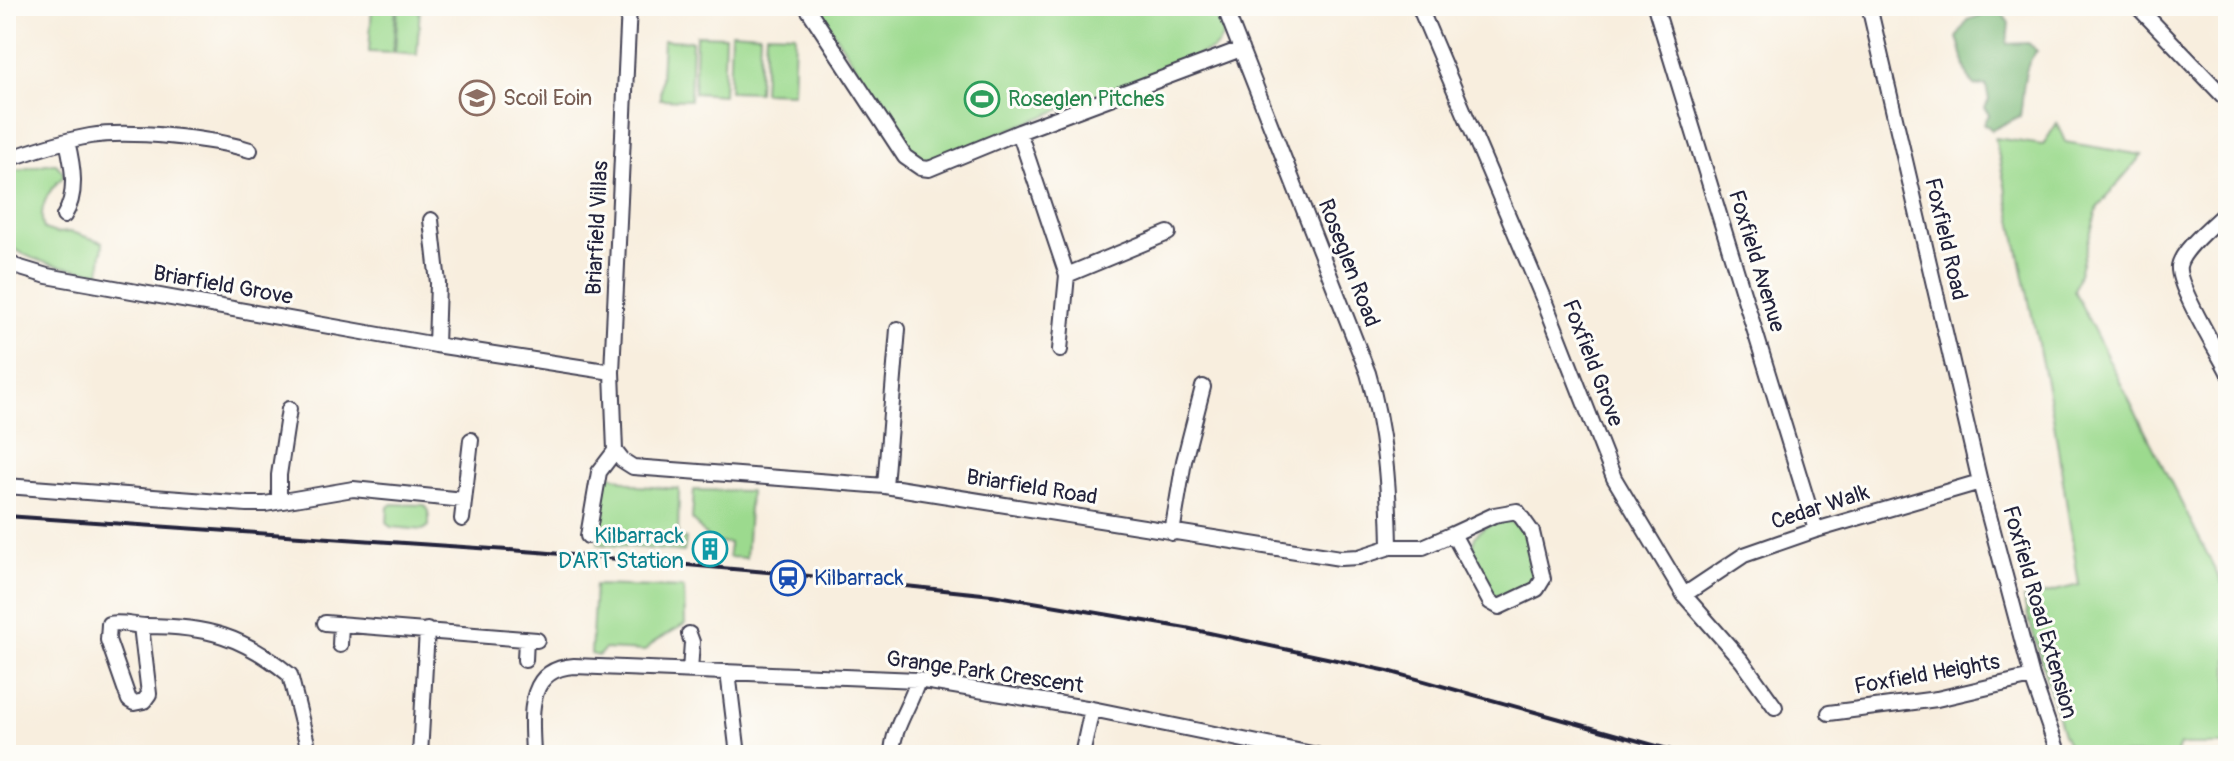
<svg xmlns="http://www.w3.org/2000/svg" width="2234" height="761" viewBox="0 0 2234 761" font-family="Pangolin,sans-serif">
<style>
.green{fill:#9cda8e;stroke:#5f7e64;stroke-width:2}
.forest{fill:#7dba79;stroke:#506e5a;stroke-width:2}
.lines{fill:none;stroke-linecap:round;stroke-linejoin:round}
.street-casing{stroke:#424153;stroke-width:18}
.street{stroke:#fff;stroke-width:14}
.rail{stroke:#22223b;stroke-width:4}
.labels{text-anchor:middle;dominant-baseline:central;stroke-width:6;stroke-linejoin:round;paint-order:stroke}
.education-label{font-size:22px;fill:#785e54;stroke:#fdfcf7;text-anchor:start}
.leisure-label{font-size:22px;fill:#27864d;stroke:#fdfcf7;text-anchor:start}
.street-label{font-size:22px;fill:#22223b;stroke:#fdfcf7}
.culture-label{font-size:22px;fill:#0d838f;stroke:#fdfcf7;text-anchor:end}
.transit-label{font-size:22px;fill:#164399;stroke:#fdfcf7;text-anchor:start}
</style>
<rect width="100%" height="100%" fill="#fdfcf7"/>
<filter id="ink" filterUnits="userSpaceOnUse"><feTurbulence type="fractalNoise" baseFrequency=".0125" numOctaves="2"/><feDisplacementMap in="SourceGraphic" scale="16" xChannelSelector="R" yChannelSelector="G"/><feConvolveMatrix kernelMatrix="1 2 1 2 8 2 1 2 1" color-interpolation-filters="sRGB"/></filter>
<filter id="wash" filterUnits="userSpaceOnUse"><feTurbulence type="fractalNoise" baseFrequency=".006" numOctaves="4" result="noise"/><feDisplacementMap in="SourceGraphic" scale="32" xChannelSelector="R" yChannelSelector="G"/><feGaussianBlur stdDeviation="1.8" result="paint"/><feColorMatrix in="noise" values="0 0 0 0 0 0 0 0 0 0 0 0 0 0 0 0 0 1.4 0 .05"/><feComposite in="paint" operator="in"/></filter>
<g filter="url(#wash)">
<rect width="100%" height="100%" fill="#f8eede"/>
<path class="green" d="M 372,6 L 396,6 L 393,53 L 369,52 Z
M 398,6 L 420,6 L 417,55 L 395,53 Z
M 816,6 L 1216,6 C 1223,23 1229,36 1213,49 L 936,159 L 922,160 L 914,155 Z
M 731,32 L 760,34 L 758,92 L 729,91 Z
M 766,33 L 795,34 L 793,93 L 763,92 Z
M 696,35 L 725,36 L 723,95 L 694,93 Z
M 663,40 L 692,41 L 690,100 L 660,99 Z
M 2057,123 L 2065,142 L 2142,155 L 2098,207 L 2074,291 L 2228,595 L 2228,745 L 2180,745 L 2176,755 L 2073,755 L 2063,734 L 2023,599 L 2079,585 L 2053,416 L 1995,138 L 2043,145 Z
M 46,164 L 56,164 L 63,172 L 63,177 C 48,190 37,209 44,229 L 56,233 L 71,232 L 103,242 L 100,273 C 68,267 31,265 6,242 L 6,173 Z
M 606,473 L 638,486 L 679,489 L 678,538 L 686,539 L 684,552 L 598,544 Z
M 694,490 L 750,491 L 746,558 L 729,557 L 729,543 L 711,542 L 692,519 Z
M 392,504 L 425,505 L 429,511 L 429,526 L 423,530 L 391,527 L 387,524 L 388,507 Z
M 1501,521 C 1508,521 1514,521 1519,527 C 1530,537 1538,571 1532,584 L 1506,598 L 1492,595 C 1478,567 1453,532 1501,521 Z
M 595,585 L 684,588 L 685,624 L 654,642 L 645,651 L 605,649 L 598,656 L 591,654 Z"/>
<path class="forest" d="M 1991,12 L 2002,13 L 2009,23 L 2007,44 L 2028,43 L 2037,51 C 2021,67 2024,95 2020,116 L 1992,130 L 1984,123 L 1989,115 L 1985,108 L 1989,100 L 1986,85 L 1975,86 C 1963,75 1964,53 1957,38 L 1967,20 Z"/>
</g>
<g filter="url(#ink)">
<g class="lines">
<g class="street-casing">
<path id="street" d="M 806,6 L 905,157 L 921,168 L 929,169 L 1019,132 L 1241,49
M 1224,6 L 1368,373 C 1385,431 1389,486 1390,547
M 1419,6 L 1546,305 L 1614,478 L 1684,595 L 1742,661 L 1775,707
M 1655,6 L 1816,530
M 1869,6 L 1980,482 L 2032,677 L 2059,755
M 2137,6 L 2228,101
M 1019,132 L 1067,275 L 1168,233
M 6,160 C 34,150 61,141 90,136 C 130,130 212,138 250,150
M 2228,210 C 2216,222 2182,249 2179,266 C 2176,285 2218,352 2228,372
M 64,216 C 78,194 73,166 67,141
M 431,220 L 438,283 L 436,345
M 6,258 L 14,266 L 47,276 L 436,345 L 612,372
M 1060,350 L 1067,275
M 615,451 L 622,460 L 633,467 L 885,486 L 1340,558 L 1359,557 L 1390,547 L 1423,547 L 1453,534 L 1490,602 L 1499,607 L 1537,589 L 1543,579 L 1532,532 L 1517,511 L 1494,515 L 1453,534
M 615,451 L 612,372 L 629,6
M 6,486 L 247,504 L 265,504 L 353,489 L 464,500
M 885,486 L 898,329
M 279,501 L 279,475 L 289,409
M 462,519 L 471,440
M 1172,533 L 1184,461 L 1203,387
M 588,536 L 599,472 L 615,451
M 1684,595 L 1744,555 L 1816,530 L 1980,482
M 325,623 L 537,640
M 141,626 L 149,694 L 144,701 L 134,703 L 129,700 L 108,640 L 109,624 C 121,621 134,626 146,626 C 206,626 243,636 290,675 L 310,755
M 689,634 L 692,642 L 690,671
M 340,645 L 341,624
M 525,660 L 526,639
M 728,672 L 738,755
M 1829,713 L 1937,699 L 2032,677
M 420,755 L 427,630
M 533,755 C 532,718 524,669 574,666 L 918,680 L 1092,709 L 1317,755
M 892,755 C 892,728 911,705 918,680
M 1082,755 L 1092,709"/>
</g>
<use href="#street" class="street"/>
<path class="rail" d="M 6,516 L 538,552 L 790,574 L 992,595 L 1186,628 L 1388,671 L 1689,755"/>
</g>
</g>
<defs>
<g id="school-ring" transform="scale(1.8)"><circle r="9.5" fill="#fdfcf7" stroke="#8d6e63" stroke-width="1.5"/><path d="M0-5L7-2L0 1L-7-2ZM-4 1L0 2.5L4 1V4Q0 6-4 4Z" fill="#8d6e63"/></g>
<g id="stadium-ring" transform="scale(1.8)"><circle r="9.5" fill="#fdfcf7" stroke="#2e9e5b" stroke-width="1.5"/><path d="M0-5a6.5 5 0 1 0 0 10a6.5 5 0 1 0 0-10ZM-3.5-1.8h7v3.6h-7Z" fill="#2e9e5b"/></g>
<g id="building-ring" transform="scale(1.8)"><circle r="9.5" fill="#fdfcf7" stroke="#0f9aa8" stroke-width="1.5"/><path d="M-4-6H4V6H1V3H-1V6H-4ZM-2.5-4.3h1.7v1.8h-1.7ZM.8-4.3h1.7v1.8H.8ZM-2.5-1h1.7V.8h-1.7ZM.8-1h1.7V.8H.8Z" fill="#0f9aa8"/></g>
<g id="station-ring" transform="scale(1.8)"><circle r="9.5" fill="#fdfcf7" stroke="#1a4fb4" stroke-width="1.5"/><path d="M-3-6H3Q5-6 5-4V2Q5 4 3 4L4.5 6H3L1.5 4h-3L-3 6H-4.5L-3 4Q-5 4-5 2V-4Q-5-6-3-6ZM-3.5-4v3h7v-3ZM-3.5 1v1.5H-2V1ZM2 1v1.5H3.5V1Z" fill="#1a4fb4"/></g>
</defs>
<g fill-rule="evenodd">
<use href="#school-ring" x="477" y="98"/>
<use href="#stadium-ring" x="982" y="99"/>
<use href="#building-ring" x="710" y="549"/>
<use href="#station-ring" x="788" y="578"/>
</g>
<g class="labels">
<g class="education-label">
<text x="503" y="98">Scoil Eoin</text>
</g>
<g class="leisure-label">
<text x="1008" y="99">Roseglen Pitches</text>
</g>
<g class="street-label">
<text transform="translate(597 228) rotate(-87)">Briarfield Villas</text>
<text transform="translate(1946 239) rotate(77)">Foxfield Road</text>
<text transform="translate(1757 261) rotate(73)">Foxfield Avenue</text>
<text transform="translate(1349 263) rotate(69)">Roseglen Road</text>
<text transform="translate(223 285) rotate(10)">Briarfield Grove</text>
<text transform="translate(1593 363) rotate(69)">Foxfield Grove</text>
<text transform="translate(1032 487) rotate(9)">Briarfield Road</text>
<text transform="translate(1820 507) rotate(-18)">Cedar Walk</text>
<text transform="translate(2040 612) rotate(74)">Foxfield Road Extension</text>
<text transform="translate(985 672) rotate(8)">Grange Park Crescent</text>
<text transform="translate(1927 674) rotate(-10)">Foxfield Heights</text>
</g>
<g class="culture-label">
<text x="684" y="536">Kilbarrack<tspan x="684" dy="25">DART Station</tspan></text>
</g>
<g class="transit-label">
<text x="814" y="578">Kilbarrack</text>
</g>
</g>
<rect width="2234" height="761" fill="none" stroke="#fdfcf7" stroke-width="32"/>
</svg>
